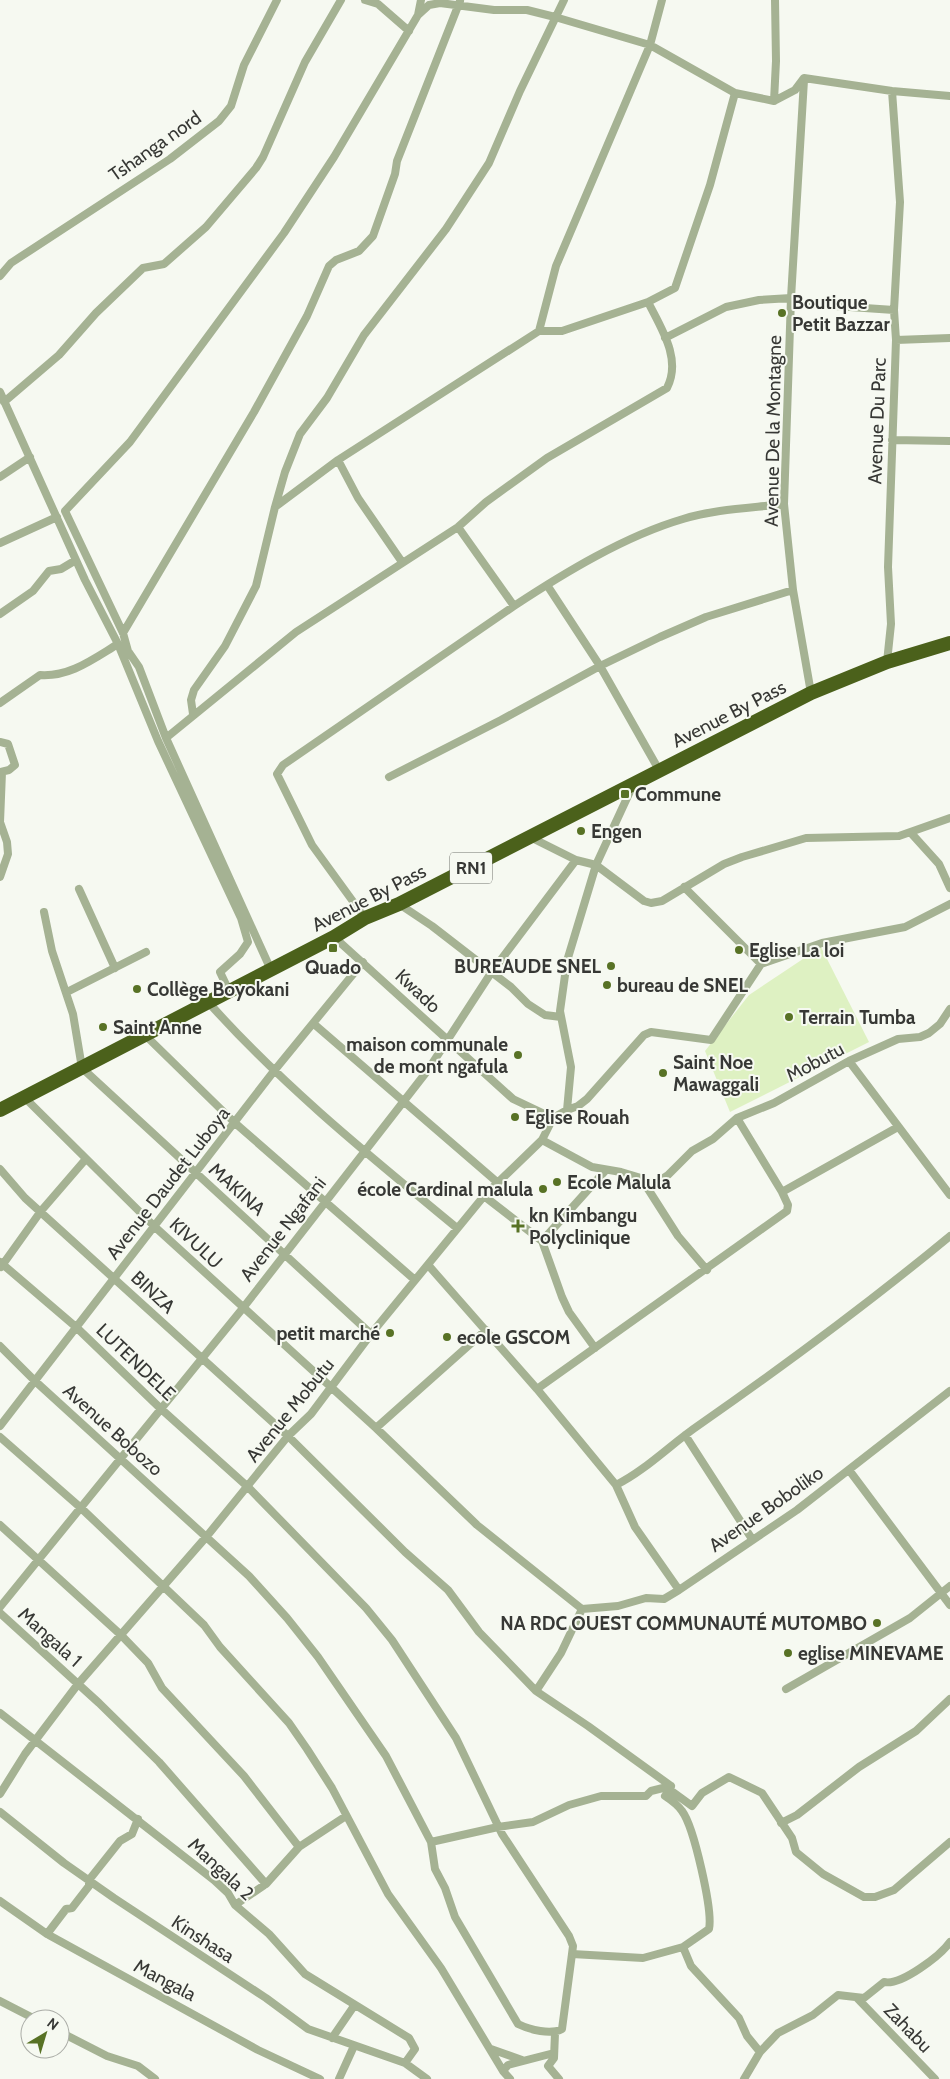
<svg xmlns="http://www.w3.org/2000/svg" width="950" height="2079" viewBox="0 0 950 2079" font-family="Cabin,sans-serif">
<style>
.green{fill:#def1c2}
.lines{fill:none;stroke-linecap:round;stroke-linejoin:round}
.street{stroke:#a5b293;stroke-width:8}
.highway{stroke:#4b611b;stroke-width:14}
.poi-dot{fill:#587225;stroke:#f6f9f1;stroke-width:2}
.labels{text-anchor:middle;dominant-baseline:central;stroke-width:4;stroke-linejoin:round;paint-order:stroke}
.shield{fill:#f6f9f1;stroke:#70726d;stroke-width:1}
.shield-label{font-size:18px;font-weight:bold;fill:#373835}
.street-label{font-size:19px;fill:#373835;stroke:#f6f9f1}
.poi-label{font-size:19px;font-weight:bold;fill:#373835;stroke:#f6f9f1;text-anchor:start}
</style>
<rect width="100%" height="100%" fill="#f6f9f1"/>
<path class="green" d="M 821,947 L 869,1042 L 730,1112 L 705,1051 L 749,995 Z"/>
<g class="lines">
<path class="street" d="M 365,0 L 378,4 L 409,31
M 418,15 L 421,0
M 804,80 L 791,298 L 784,504 L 793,590 L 811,693
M 774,101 L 776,61 L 775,0
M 0,276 L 11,263 L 170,159 L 219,121 L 231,106 L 244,65 L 277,0
M 791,303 L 894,310
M 539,331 L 556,266 L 650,45 L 662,0
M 665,338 L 726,307 L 759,300 L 791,298
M 896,340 L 950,338
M 0,392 L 85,580 L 118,644 L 158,741 L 241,918 L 248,942 L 240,954 L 220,972 L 229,991
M 4,402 L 59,355 L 96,313 L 143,268 L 164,264 L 206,227 L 256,168 L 263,157 L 305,62 L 341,0
M 892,440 L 950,441
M 338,460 L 358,498 L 402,562
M 0,477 L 30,457
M 275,507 L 285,472 L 300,434 L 327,398 L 364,335 L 446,229 L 489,163 L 520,91 L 564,0
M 458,527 L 514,606
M 0,543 L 57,517
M 547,585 L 600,666 L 659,770
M 0,614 L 33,591 L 49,571 L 61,569 L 76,560
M 123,633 L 254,412 L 307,316 L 329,266 L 336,260 L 359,251 L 373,236 L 395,174 L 397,161 L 460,1
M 887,662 L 891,624 L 888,567 L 896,340 L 894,310 L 900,202 L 892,91
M 0,703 L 40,675 C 70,677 93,659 118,644
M 193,714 L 191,700 L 194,690 L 225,646 L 256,586 L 275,507 L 338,460 L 539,331 L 562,331 L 648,302 L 675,288 L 710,185 L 735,93
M 166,738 L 296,632 L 458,527 L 486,502 L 547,458 L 667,388 C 682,359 661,328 648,302
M 0,742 L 8,744 L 15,765 L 9,770 L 0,772
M 389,777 L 501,720 L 600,666 L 660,637 L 706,617 L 793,590
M 911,833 L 939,864 L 950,888
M 530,837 L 576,860 L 596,865 L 644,901 L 651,903 L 662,901 L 724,864 L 742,857 L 806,838 L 899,836 L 950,818
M 0,877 L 8,854 L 7,842 L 0,822 L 2,772
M 684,887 L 761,964
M 79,889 L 115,968
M 399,904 L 432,926 L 511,987 L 528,1004 L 545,1015 L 561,1017
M 44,912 L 52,951 L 73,1014 L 82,1068 L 371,1334
M 365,918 L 312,845 L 277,774 L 283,765 L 514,606 C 564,573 625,536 683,519 C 715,509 751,508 784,504
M 334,937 L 513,1099 L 553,1118
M 271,970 L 166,738 L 139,667 L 128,651 L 123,633 L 65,511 L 130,442 L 284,233 L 334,157 L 418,15 L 429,5 L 440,3 L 494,10 L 527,10 L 555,17 L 650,45 L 735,93 L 774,101 L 795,90 L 804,78 L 892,91 L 950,96
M 67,992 L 146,952
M 209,1003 C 283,1086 371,1157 457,1228
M 314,1024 L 497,1182
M 145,1035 L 235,1123 L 415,1280
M 849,1061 L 950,1195
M 23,1096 L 155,1227 L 376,1428 L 477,1525 L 582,1609
M 567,1110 L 578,1106 L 587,1099 L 644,1035 L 651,1032 L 711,1040 L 761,964 L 822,943 L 905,927 L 950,904
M 542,1140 L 592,1167 L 621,1172 L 641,1178 L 678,1236 L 707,1270
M 0,1169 L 25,1198 L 288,1436 L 405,1552 L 448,1590 L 479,1632 L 536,1691 L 588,1726 L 671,1786
M 648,1188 L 668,1175 L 692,1151 L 713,1139 L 737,1118 L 774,1103 L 849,1061 L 898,1039 L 920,1037 L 929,1033 L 940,1024 L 950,1009
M 782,1192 L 898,1127
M 484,1196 L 542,1241 L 562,1297 L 569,1312 L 595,1348
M 542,1241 L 605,1171
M 0,1262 L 76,1327 L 160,1408 L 248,1487 L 366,1608 L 392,1640 L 456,1738 L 502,1834 L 569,1936 L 573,1946 L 572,1954 L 562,2029 C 551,2035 530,2030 518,2024 L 455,1917 L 445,1888 L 435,1869 L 431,1842 L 386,1756 L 318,1657 L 287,1618 L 249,1576 L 35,1381 L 0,1346
M 429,1266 L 537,1389 L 616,1485 L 635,1527 L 679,1590
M 1,1267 L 41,1211 L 85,1160
M 537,1389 L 787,1211 L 788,1205 L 782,1192 L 737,1118
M 0,1426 L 274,1071 L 363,962
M 376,1428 L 486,1330
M 685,1435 L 752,1539
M 0,1437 L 81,1508 L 204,1625 L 220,1647 L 289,1723 L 307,1749 L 332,1788 L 388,1894 L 441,1968 L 503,2071
M 849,1470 L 950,1605
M 616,1485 C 646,1470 671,1444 699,1425 C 785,1365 869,1303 950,1236
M 0,1525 L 121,1635 L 148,1663 L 162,1688 L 244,1776 L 299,1847
M 0,1607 L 243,1308 L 428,1070 L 491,973 L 576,860
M 582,1609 L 618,1606 L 646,1598 L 664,1599 L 679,1590 L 797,1510 L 950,1391
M 0,1613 L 99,1703 L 159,1762 L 266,1884
M 786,1689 L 910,1618 L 950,1586
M 536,1691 L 561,1653 L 582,1609
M 0,1713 L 214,1880 L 228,1893 L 235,1905 L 269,1934 L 305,1974 L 409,2038 L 415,2049 L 405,2063
M 0,1794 L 25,1754 L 78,1684 L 207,1536 L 288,1436 L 311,1414 L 371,1334 L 484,1196 L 542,1140 L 553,1118 L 567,1110 L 571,1067 L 560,1011 L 567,961 L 596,865 L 633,785
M 0,1812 L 64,1863 L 114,1898 L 266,1998 L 308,2029 L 405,2063 L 427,2079
M 781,1823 L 797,1815 L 859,1767 L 916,1731 L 950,1699
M 431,1842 L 498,1827 L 533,1822 L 569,1805 L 601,1796 L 646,1796 L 651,1791 L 671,1786
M 0,1901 L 47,1934 L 258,2050 L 320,2079
M 235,1905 L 266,1884 L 299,1847 L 346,1816
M 47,1934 L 66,1909 L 72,1908 L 89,1886 L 89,1880 L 120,1841 L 132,1834 L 138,1819
M 683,1947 L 691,1966 L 739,2018 L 747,2036 L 760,2052
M 572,1954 L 643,1958 L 683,1947 L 709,1929 C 713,1911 694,1827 682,1811 C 678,1805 671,1800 665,1796 L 670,1790 L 692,1806 L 702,1793 L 729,1777 L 762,1793 L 792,1838 L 796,1852 L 823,1874 L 864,1897 L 875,1897 L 894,1890 L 950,1842
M 858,1999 L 935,2079
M 0,2001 L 35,2019
M 60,2032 L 107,2056 L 138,2066 L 155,2079
M 555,2033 L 554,2058 L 548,2066 L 559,2079
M 332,2038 L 354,2006
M 491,2049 L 522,2060
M 339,2079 L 354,2046
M 510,2079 L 503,2071 L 508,2065 L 554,2053
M 744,2079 L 760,2052 L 778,2033 L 813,2015 L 838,1995 L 864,1998 L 884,1982 C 901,1986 941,1955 950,1942"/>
<path class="highway" d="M 0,1110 L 334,937 L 365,918 L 399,904 L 811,693 L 887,662 L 950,643"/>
</g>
<g class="poi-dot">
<circle cx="782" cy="313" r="5"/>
<rect x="620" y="789" width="10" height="10" rx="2.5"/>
<circle cx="581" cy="831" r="5"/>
<rect x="328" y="943" width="10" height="10" rx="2.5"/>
<circle cx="739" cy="950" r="5"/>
<circle cx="611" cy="966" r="5"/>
<circle cx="607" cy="985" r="5"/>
<circle cx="137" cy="989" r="5"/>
<circle cx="789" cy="1017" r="5"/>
<circle cx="103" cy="1027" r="5"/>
<circle cx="518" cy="1055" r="5"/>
<circle cx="663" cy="1073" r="5"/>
<circle cx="515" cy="1117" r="5"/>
<circle cx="557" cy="1182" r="5"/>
<circle cx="543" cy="1189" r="5"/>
<path d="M515.5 1218.5h5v5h5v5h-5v5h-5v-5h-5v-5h5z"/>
<circle cx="390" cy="1333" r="5"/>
<circle cx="447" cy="1337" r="5"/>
<circle cx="877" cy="1623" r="5"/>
<circle cx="788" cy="1653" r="5"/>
</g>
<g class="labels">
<rect class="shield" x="450" y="852.5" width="42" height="31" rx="4"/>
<g class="shield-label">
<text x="471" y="868">RN1</text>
</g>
<g class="street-label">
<text transform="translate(155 146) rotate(-35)">Tshanga nord</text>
<text transform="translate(877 421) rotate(-88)">Avenue Du Parc</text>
<text transform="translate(773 431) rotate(-89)">Avenue De la Montagne</text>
<text transform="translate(729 714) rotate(-27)">Avenue By Pass</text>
<text transform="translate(369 898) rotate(-27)">Avenue By Pass</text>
<text transform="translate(418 991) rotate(43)">Kwado</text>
<text transform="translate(815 1062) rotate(-28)">Mobutu</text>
<text transform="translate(168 1183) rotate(-52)">Avenue Daudet Luboya</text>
<text transform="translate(237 1189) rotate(42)">MAKINA</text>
<text transform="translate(283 1229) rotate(-52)">Avenue Ngafani</text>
<text transform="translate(196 1243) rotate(43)">KIVULU</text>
<text transform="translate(153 1292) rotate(43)">BINZA</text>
<text transform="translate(136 1362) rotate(44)">LUTENDELE</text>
<text transform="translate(290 1410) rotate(-51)">Avenue Mobutu</text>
<text transform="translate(113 1430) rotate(42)">Avenue Bobozo</text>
<text transform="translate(766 1509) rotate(-35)">Avenue Boboliko</text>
<text transform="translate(50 1637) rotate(42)">Mangala 1</text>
<text transform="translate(221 1869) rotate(43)">Mangala 2</text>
<text transform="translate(203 1939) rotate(33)">Kinshasa</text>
<text transform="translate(165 1980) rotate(28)">Mangala</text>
<text transform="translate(908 2028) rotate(46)">Zahabu</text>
</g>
<g class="poi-label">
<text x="792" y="302">Boutique<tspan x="792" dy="22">Petit Bazzar</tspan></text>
<text x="635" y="794">Commune</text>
<text x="591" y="831">Engen</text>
<text x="749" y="950">Eglise La loi</text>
<text x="601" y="966" text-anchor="end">BUREAUDE SNEL</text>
<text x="333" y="967" text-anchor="middle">Quado</text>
<text x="617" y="985">bureau de SNEL</text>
<text x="147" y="989">Collège Boyokani</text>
<text x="799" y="1017">Terrain Tumba</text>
<text x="113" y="1027">Saint Anne</text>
<text x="508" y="1044" text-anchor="end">maison communale<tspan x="508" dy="22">de mont ngafula</tspan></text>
<text x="673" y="1062">Saint Noe<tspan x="673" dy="22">Mawaggali</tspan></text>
<text x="525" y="1117">Eglise Rouah</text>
<text x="567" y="1182">Ecole Malula</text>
<text x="533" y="1189" text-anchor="end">école Cardinal malula</text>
<text x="529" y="1215">kn Kimbangu<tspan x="529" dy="22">Polyclinique</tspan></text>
<text x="380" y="1333" text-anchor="end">petit marché</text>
<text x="457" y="1337">ecole GSCOM</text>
<text x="867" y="1623" text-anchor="end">NA RDC OUEST COMMUNAUTÉ MUTOMBO</text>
<text x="798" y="1653">eglise MINEVAME</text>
</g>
</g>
<g transform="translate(45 2034) rotate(38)"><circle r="24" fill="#f6f9f1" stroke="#aaaca6"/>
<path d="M0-4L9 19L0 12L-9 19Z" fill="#587225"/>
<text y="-8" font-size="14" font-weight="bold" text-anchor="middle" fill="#373835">N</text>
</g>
</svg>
